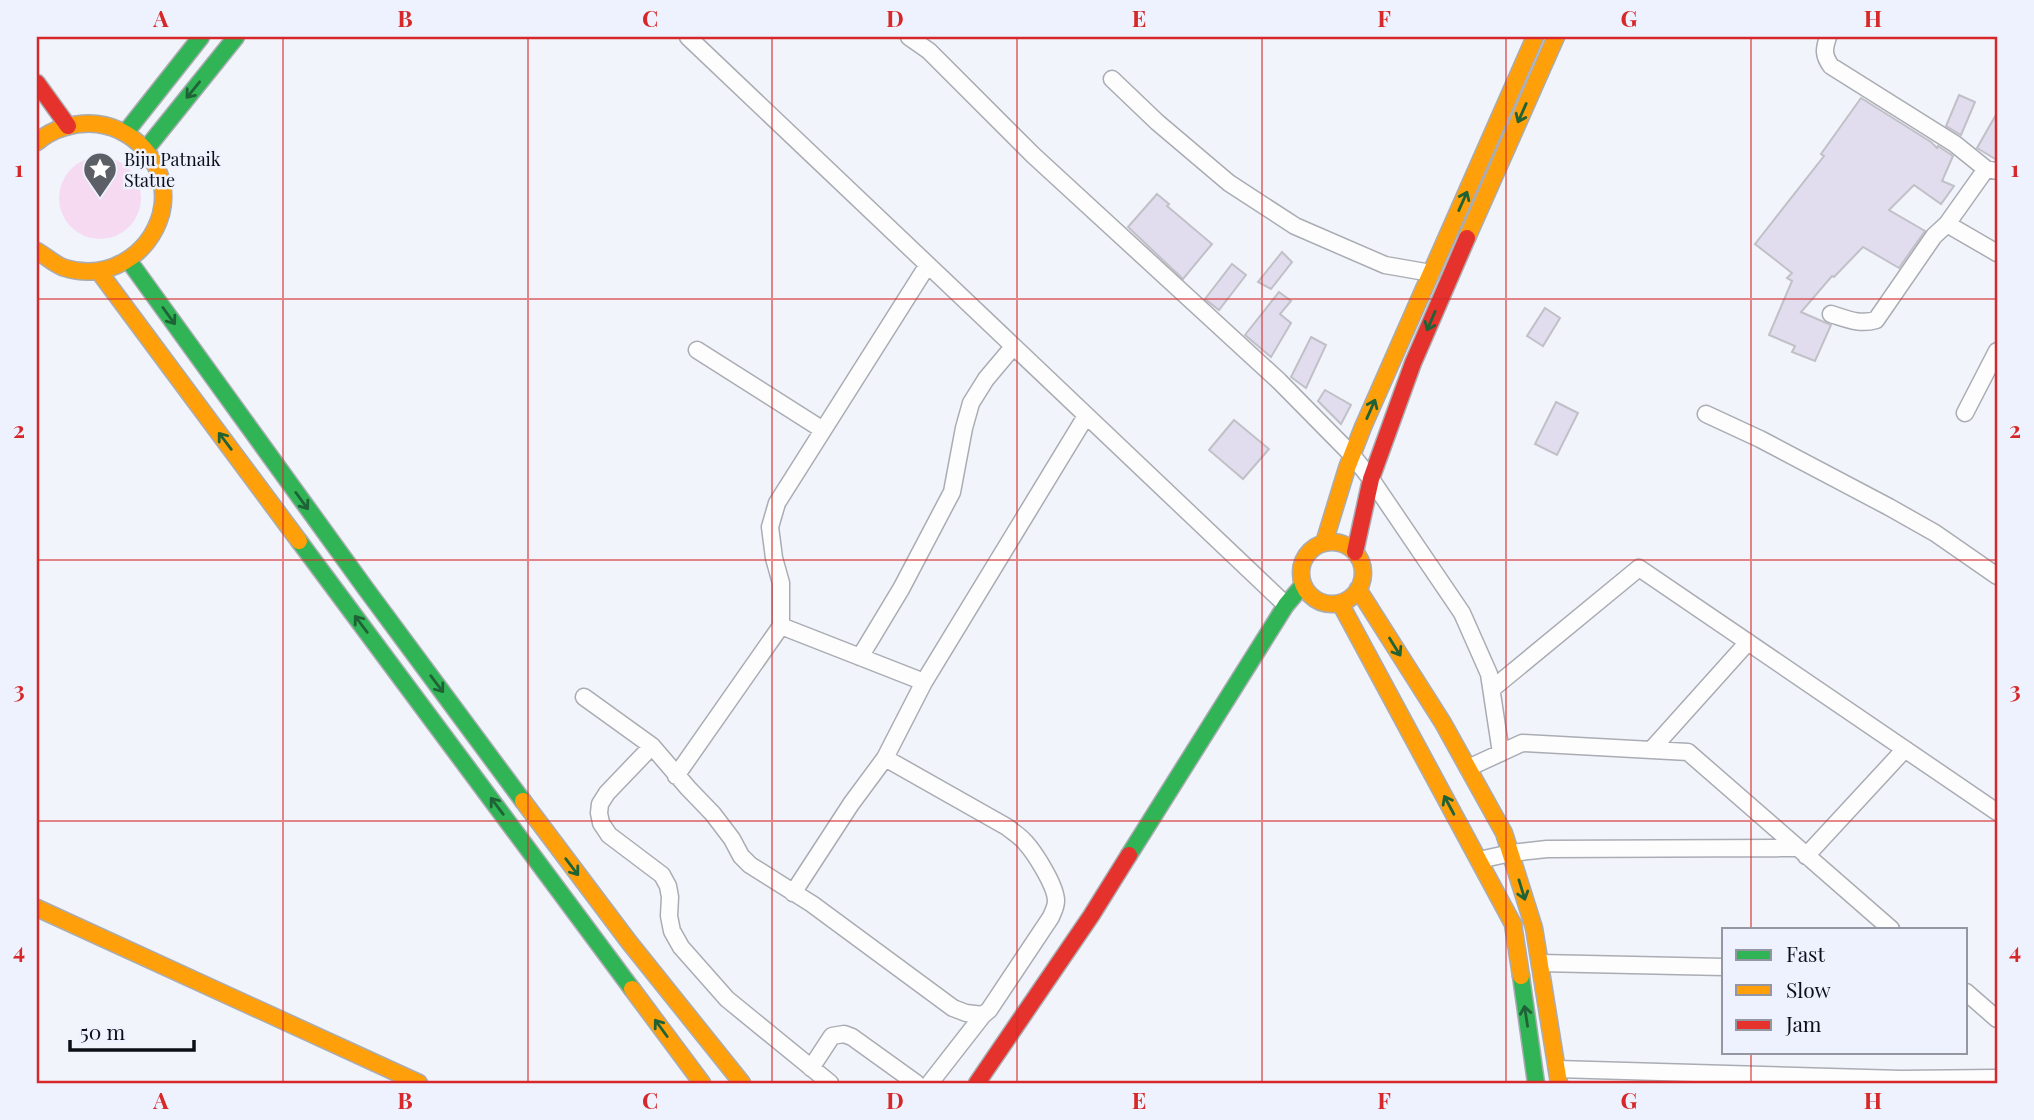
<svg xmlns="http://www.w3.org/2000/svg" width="2034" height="1120" viewBox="0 0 2034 1120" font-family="'Playfair Display',serif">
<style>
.green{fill:#f6daf2}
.building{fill:#e2ddee;stroke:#c0c0c7;stroke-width:2}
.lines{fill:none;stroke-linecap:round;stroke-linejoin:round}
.street-casing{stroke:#aaacb3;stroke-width:19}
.fast-casing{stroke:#aaacb3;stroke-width:19}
.slow-casing{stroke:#aaacb3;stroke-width:19}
.jam-casing{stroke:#aaacb3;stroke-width:19}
.street{stroke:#fdfdfe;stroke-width:16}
.fast{stroke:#30b455;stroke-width:16}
.slow{stroke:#ff9f0a;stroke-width:16}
.jam{stroke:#e5322d;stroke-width:16}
.oneway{stroke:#1e6236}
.grid{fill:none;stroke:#d62828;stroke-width:2;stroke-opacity:0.55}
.labels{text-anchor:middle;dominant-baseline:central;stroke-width:5;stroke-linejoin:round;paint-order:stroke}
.poi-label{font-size:18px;fill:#0d0f16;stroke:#eef2ff;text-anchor:start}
.neatline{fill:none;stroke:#d62828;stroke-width:2.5}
.grid-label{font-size:23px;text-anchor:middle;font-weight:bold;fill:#d62828}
</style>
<rect width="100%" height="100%" fill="#f2f4fb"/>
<path class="green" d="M59 198a41 41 0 1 1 82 0a41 41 0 1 1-82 0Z"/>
<path class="building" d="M 1959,95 L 1975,102 L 1961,135 L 1946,126 Z
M 1861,98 L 1931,142 L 1937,148 L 1938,146 L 1953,156 L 1942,181 L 1954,186 L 1941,204 L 1914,185 L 1889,210 L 1925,231 L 1899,268 L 1863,247 L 1834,277 L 1832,276 L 1801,312 L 1831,325 L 1815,361 L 1792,352 L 1795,346 L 1769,335 L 1792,281 L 1787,278 L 1792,273 L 1755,244 L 1824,156 L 1821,154 Z
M 1997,113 L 1997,160 L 1977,148 Z
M 1157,194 L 1169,204 L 1167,206 L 1212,244 L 1183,279 L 1128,227 Z
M 1282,252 L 1292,262 L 1271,289 L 1258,282 Z
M 1232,264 L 1246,275 L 1219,310 L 1205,299 Z
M 1279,292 L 1291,301 L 1280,314 L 1291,323 L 1271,357 L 1245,335 Z
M 1545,308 L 1560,318 L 1543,346 L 1527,336 Z
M 1311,337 L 1326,345 L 1306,388 L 1291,377 Z
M 1325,390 L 1351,405 L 1341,424 L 1318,401 Z
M 1556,402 L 1578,413 L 1557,455 L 1535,444 Z
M 1234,420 L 1269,449 L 1243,479 L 1209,450 Z"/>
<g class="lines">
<g class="street-casing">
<path id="street" d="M 688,37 L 1286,605
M 909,37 L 929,51 L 1033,155 L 1279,381 L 1352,455 L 1371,479 L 1462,613 L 1489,674 L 1501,753
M 1828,37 C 1824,49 1823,55 1831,66 L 1955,144 L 1986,169 L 1997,171
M 1112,79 L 1157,122 L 1229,183 L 1295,226 L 1385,265 L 1431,273
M 1986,169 L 1947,224 L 1997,253
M 1831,314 C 1847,319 1860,325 1876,320 L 1934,236 L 1947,224
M 697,350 L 823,430
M 1965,413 L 1997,351
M 1706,414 L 1760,439 L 1889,507 L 1935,533 L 1997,576
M 781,626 L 924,682 L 1086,416
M 860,657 L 901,589 L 952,492 L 964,428 L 971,403 L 986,379 L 1013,347
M 1492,689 L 1639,568 L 1997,812
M 584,697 L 652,746 L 688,788 L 713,814 L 732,839 L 741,856 L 750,865 L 812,904 L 953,1008 L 966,1013 L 983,1015 L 989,1010 L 1051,917 C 1053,912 1056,907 1056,901 C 1056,886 1035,853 1025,842 C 1020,836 1013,832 1007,827 L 885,758
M 652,746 L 607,793 L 600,804 L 599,813 L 601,823 L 609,835 L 662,875 L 668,886 L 670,897 L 669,916 L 672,931 L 681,947 L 727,999 L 830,1083
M 1651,750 L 1748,642
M 1468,768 L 1522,743 L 1688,752 L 1891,929
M 676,776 L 781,626 L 781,583 L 774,558 L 770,527 L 777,503 L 927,266
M 1806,856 L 1905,749
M 1479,860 L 1511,853 L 1547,849 L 1796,848
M 793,893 L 851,804 L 885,758 L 924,682
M 1540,963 L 1724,967
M 1966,992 L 1997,1019
M 811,1068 L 832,1036 L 844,1034 L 852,1037 L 916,1083
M 1557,1069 L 1901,1079 L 1997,1078
M 930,1083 L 983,1015"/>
</g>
<g class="fast-casing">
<path id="fast" d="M 126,132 L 201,37
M 146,149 L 236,37
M 129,261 L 366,589 L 523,801
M 299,541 L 632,989
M 1129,855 L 1286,605 L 1303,585
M 1521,976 L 1536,1083"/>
</g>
<g class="slow-casing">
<path id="slow" d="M 37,142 C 53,128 76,122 97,124 C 140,129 172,172 161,214 C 149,256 107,281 65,268 C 55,265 46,256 37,251
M 1467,238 L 1556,37
M 100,273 L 299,541
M1301 573a31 31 0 1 1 62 0a31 31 0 1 1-62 0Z
M 1324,543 L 1347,468 L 1363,427 L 1535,37
M 1358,589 L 1443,723 L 1504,833 L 1534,928 L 1559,1083
M 1340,603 L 1513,924 L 1521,976
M 523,801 L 629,942 L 742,1083
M 37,908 L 419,1083
M 632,989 L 702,1083"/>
</g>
<g class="jam-casing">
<path id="jam" d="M 37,83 L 68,126
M 1355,552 L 1371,479 L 1413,363 L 1467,238
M 977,1083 L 1091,916 L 1129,855"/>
</g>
<use href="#street" class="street"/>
<use href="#fast" class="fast"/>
<use href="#slow" class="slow"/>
<use href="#jam" class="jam"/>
</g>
<defs><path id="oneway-shaft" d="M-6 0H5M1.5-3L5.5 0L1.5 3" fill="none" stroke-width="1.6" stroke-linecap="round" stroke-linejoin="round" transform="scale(1.75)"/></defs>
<g class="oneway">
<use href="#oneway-shaft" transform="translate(193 90) rotate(129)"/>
<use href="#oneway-shaft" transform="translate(1522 113) rotate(114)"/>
<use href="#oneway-shaft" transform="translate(1463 201) rotate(-66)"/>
<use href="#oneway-shaft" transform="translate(169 316) rotate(54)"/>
<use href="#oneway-shaft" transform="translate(1431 321) rotate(113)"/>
<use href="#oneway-shaft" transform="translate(1371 409) rotate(-66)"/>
<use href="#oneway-shaft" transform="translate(225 441) rotate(-127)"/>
<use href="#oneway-shaft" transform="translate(302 501) rotate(54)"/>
<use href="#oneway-shaft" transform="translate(361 624) rotate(-127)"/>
<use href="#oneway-shaft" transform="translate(1395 647) rotate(58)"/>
<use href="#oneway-shaft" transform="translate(437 684) rotate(53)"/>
<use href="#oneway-shaft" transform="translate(1449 805) rotate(-118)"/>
<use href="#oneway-shaft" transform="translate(497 806) rotate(-127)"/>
<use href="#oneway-shaft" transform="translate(572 867) rotate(53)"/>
<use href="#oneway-shaft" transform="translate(1522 890) rotate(73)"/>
<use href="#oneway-shaft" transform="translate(1526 1016) rotate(-99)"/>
<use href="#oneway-shaft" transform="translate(661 1028) rotate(-126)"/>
</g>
<path class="grid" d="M 283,37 L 283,1083M 528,37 L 528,1083M 772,37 L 772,1083M 1017,37 L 1017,1083M 1262,37 L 1262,1083M 1506,37 L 1506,1083M 1751,37 L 1751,929M 37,299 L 1997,299M 37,560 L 1997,560M 37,821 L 1997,821M 1751,1052 L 1751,1083"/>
<defs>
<g id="sight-pin" transform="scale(1.75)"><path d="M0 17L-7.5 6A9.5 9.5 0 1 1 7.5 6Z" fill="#5d5f66" stroke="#eef2ff"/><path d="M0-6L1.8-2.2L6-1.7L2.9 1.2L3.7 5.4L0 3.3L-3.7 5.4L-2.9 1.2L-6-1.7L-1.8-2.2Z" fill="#fff"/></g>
</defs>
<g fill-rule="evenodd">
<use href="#sight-pin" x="100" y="169"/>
</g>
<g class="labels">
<g class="poi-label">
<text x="124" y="159">Biju Patnaik<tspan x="124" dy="21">Statue</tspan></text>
</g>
</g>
<rect width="2034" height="1120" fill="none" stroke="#eef2ff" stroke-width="77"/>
<rect x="1722" y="928" width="245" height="126" fill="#eef2ff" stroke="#9497a2" stroke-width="2"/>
<rect x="1736" y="950" width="35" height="10" fill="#30b455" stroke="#9497a2" stroke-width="2"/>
<text x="1786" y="962" font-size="21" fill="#0d0f16">Fast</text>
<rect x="1736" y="985" width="35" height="10" fill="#ff9f0a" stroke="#9497a2" stroke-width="2"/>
<text x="1786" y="998" font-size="21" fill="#0d0f16">Slow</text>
<rect x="1736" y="1020" width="35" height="10" fill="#e5322d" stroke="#9497a2" stroke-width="2"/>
<text x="1786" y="1032" font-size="21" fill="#0d0f16">Jam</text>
<path d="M70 1040v10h124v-10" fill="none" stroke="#0d0f16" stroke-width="3.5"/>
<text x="80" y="1040" font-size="21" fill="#0d0f16" stroke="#eef2ff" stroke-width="5" paint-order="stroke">50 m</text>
<rect x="38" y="38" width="1958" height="1044" class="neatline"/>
<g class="grid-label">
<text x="161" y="27">A</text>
<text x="405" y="27">B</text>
<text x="650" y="27">C</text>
<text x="895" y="27">D</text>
<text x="1139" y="27">E</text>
<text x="1384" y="27">F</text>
<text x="1629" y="27">G</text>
<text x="1873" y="27">H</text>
<text x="19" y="177">1</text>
<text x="2015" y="177">1</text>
<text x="19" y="438">2</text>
<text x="2015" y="438">2</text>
<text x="19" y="698">3</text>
<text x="2015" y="698">3</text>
<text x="19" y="959">4</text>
<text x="2015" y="959">4</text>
<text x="161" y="1109">A</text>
<text x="405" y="1109">B</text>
<text x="650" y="1109">C</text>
<text x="895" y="1109">D</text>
<text x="1139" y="1109">E</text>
<text x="1384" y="1109">F</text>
<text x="1629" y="1109">G</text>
<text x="1873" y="1109">H</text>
</g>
</svg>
